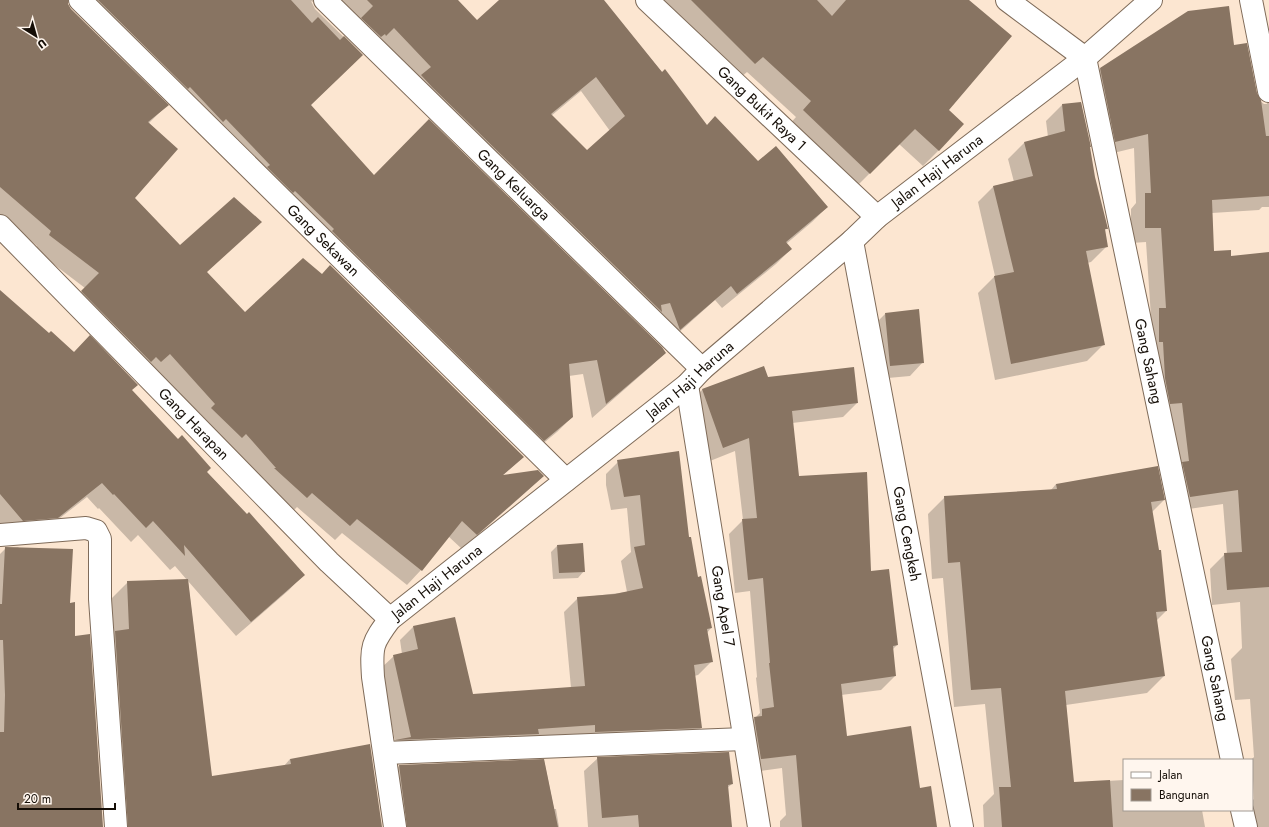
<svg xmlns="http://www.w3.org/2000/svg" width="1269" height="827" viewBox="0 0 1269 827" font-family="Jost,sans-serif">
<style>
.shadow{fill:#0003;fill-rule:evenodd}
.building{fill:#887462;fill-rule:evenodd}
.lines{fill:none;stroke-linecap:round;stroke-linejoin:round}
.minor-casing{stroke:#7f6b59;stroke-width:24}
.minor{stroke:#fff;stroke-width:22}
.labels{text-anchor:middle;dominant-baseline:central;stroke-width:3.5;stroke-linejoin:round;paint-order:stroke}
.street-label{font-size:15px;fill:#150e07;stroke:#fff6ee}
</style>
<rect width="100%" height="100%" fill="#fce6d1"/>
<path class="shadow" d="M 0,0 L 38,0 L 53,16 L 69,0 L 456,0 L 477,22 L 501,0 L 602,0 L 707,126 L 758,162 L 827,207 L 812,222 L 786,244 L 791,249 L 776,264 L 722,308 L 715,300 L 666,344 L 319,5 L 311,1 L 315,9 L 362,55 L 310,105 L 374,176 L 665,353 L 650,367 L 592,418 L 583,374 L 569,376 L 572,417 L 557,432 L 529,455 L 74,6 L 67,2 L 70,10 L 167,105 L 148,124 L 134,198 L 245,313 L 523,457 L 503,475 L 543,476 L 528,490 L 462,549 L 448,536 L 421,570 L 407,585 L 342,533 L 335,540 L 297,507 L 292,512 L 201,420 L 154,368 L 146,376 L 74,300 L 85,288 L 35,250 L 37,246 L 0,214 ZM 581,91 L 610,131 L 587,151 L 551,116 Z
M 658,0 L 968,0 L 947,110 L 939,150 L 923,166 L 899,144 L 854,189 L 788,126 L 796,117 L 747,72 L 739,79 Z
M 1233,46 L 1259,100 L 1264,104 L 1267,104 L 1262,79 L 1269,72 L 1269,207 L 1262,207 L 1259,210 L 1212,213 L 1213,252 L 1230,257 L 1269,253 L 1269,827 L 1241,827 L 1252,810 L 1252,801 L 1254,799 L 1252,759 L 1254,757 L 1250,699 L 1235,700 L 1231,659 L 1242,648 L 1240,602 L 1212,605 L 1210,569 L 1225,554 L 1227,554 L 1223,504 L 1175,511 L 1145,324 L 1151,317 L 1146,242 L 1131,243 L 1131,209 L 1136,203 L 1134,148 L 1101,156 L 1086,84 L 1100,69 Z
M 1081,103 L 1094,177 L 1107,228 L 1104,231 L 1107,246 L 1091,262 L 1087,263 L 1103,345 L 1087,361 L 995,380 L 978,293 L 995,276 L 978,202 L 994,186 L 1014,182 L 1008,159 L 1024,143 L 1048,137 L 1046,121 L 1062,105 Z
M 0,291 L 49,335 L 131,391 L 303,575 L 289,590 L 236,636 L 188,581 L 211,777 L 284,766 L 290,759 L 368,827 L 114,827 L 110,600 L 128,582 L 187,580 L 175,566 L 170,570 L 138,535 L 131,542 L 99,508 L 98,509 L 87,497 L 42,532 L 0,535 Z
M 885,314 L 923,362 L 910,376 L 877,379 L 872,327 Z
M 763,367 L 768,378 L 857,403 L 843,417 L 792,423 L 798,477 L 870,573 L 897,645 L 892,650 L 895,676 L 881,690 L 841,695 L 846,737 L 919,789 L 936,827 L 780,827 L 780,821 L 786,815 L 782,768 L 747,773 L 741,732 L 760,713 L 756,678 L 757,677 L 750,591 L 735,593 L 729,534 L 743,520 L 735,451 L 710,461 L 688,404 L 702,390 Z
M 620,460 L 688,538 L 697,578 L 711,628 L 707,633 L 712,661 L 698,675 L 694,676 L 701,728 L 687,741 L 383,753 L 395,741 L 380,669 L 394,656 L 402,654 L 400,640 L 413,627 L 454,618 L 472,695 L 571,688 L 564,612 L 578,598 L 627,592 L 621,561 L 631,552 L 627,508 L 611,510 L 606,485 L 606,474 Z
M 1056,484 L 1164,500 L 1152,512 L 1166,611 L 1156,621 L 1164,676 L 1147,693 L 1066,705 L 1073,783 L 1124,780 L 1124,810 L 1202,810 L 1205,827 L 984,827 L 983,805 L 994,794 L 985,704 L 954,707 L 943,578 L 932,579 L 928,514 L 945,497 L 1051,490 Z
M 557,546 L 584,571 L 578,578 L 553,579 L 551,552 Z
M 19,547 L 18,548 L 69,604 L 83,827 L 0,827 L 0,554 L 6,548 Z
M 598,758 L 732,784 L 727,788 L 731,827 L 588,827 L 584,771 Z
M 544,760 L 554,809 L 556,809 L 559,827 L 404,827 L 382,783 L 399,766 Z"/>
<path class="building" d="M 0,0 L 68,0 L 68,4 L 71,9 L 169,105 L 148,122 L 178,149 L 135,198 L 180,245 L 234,197 L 262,222 L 207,272 L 245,312 L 303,258 L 322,274 L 330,265 L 524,457 L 503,475 L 538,470 L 544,476 L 477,535 L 462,521 L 422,571 L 357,519 L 350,526 L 312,493 L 307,498 L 274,468 L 276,468 L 246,434 L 242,438 L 211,408 L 215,404 L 170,354 L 161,362 L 156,357 L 151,362 L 81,291 L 99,273 L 49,235 L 51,231 L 0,187 Z
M 98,0 L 291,0 L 312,23 L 318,17 L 340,40 L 344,36 L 363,55 L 311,105 L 374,175 L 429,119 L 662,347 L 666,353 L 606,404 L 597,360 L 569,364 L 573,417 L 544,441 L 332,231 L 334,229 L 295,191 L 293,193 L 267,167 L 270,165 L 226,119 L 223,122 L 190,87 L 188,89 Z
M 367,0 L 458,0 L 477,20 L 499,0 L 604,0 L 662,72 L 665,69 L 707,125 L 715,116 L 758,161 L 776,146 L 828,207 L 786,242 L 792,249 L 737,294 L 731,286 L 680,330 L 670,303 L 661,305 L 662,312 L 432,87 L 421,75 L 431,67 L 394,28 L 386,36 L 385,34 L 381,37 L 361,18 L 373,6 ZM 596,77 L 625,116 L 587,150 L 551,114 Z
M 691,0 L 817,0 L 832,16 L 846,0 L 969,0 L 1012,36 L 949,110 L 964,124 L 939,151 L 915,129 L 870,174 L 803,110 L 811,101 L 763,57 L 755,64 Z
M 1229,6 L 1234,45 L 1247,43 L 1257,93 L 1261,100 L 1266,136 L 1269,136 L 1269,196 L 1212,200 L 1214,251 L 1231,250 L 1231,256 L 1269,252 L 1269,587 L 1227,590 L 1224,553 L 1242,552 L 1238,490 L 1190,497 L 1182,462 L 1189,461 L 1182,403 L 1170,404 L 1165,378 L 1163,342 L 1159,342 L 1159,308 L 1166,308 L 1161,228 L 1145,228 L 1145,193 L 1151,193 L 1148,134 L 1115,142 L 1100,68 L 1188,11 Z
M 1081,102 L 1091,147 L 1090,147 L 1095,177 L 1108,229 L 1105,229 L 1108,247 L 1086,251 L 1105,345 L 1011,364 L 994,276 L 1014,272 L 993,186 L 1033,176 L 1024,142 L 1065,131 L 1062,104 Z
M 0,290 L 49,333 L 51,331 L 74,352 L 90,335 L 138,385 L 132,390 L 178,439 L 182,435 L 211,468 L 207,472 L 247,514 L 249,512 L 305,575 L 251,622 L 184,545 L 185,556 L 153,521 L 146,528 L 114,494 L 113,495 L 102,483 L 58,518 L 23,521 L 0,494 Z
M 919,309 L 924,363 L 890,366 L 885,313 Z
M 764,366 L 768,377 L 854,367 L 858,403 L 792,411 L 799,476 L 867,472 L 871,571 L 889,569 L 898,645 L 893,646 L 896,676 L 841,684 L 847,736 L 911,726 L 920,788 L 931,786 L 937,827 L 802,827 L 796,755 L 761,759 L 754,717 L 762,716 L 762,709 L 774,707 L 769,663 L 770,663 L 763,578 L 748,580 L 742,519 L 757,518 L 749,438 L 723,448 L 702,389 Z
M 679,451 L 689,537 L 691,537 L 698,577 L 701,576 L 712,628 L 707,629 L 713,662 L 694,665 L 702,728 L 595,732 L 595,725 L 538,729 L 539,734 L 395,740 L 411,737 L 393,655 L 418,649 L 413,626 L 455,617 L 473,694 L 585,686 L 577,597 L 615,594 L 643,588 L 634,547 L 645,545 L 640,495 L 624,497 L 617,460 Z
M 1158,466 L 1165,500 L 1151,502 L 1159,550 L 1161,550 L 1167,611 L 1156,612 L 1165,676 L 1065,691 L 1074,782 L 1110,780 L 1113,827 L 1002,827 L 999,787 L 1011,787 L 1001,688 L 971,690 L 960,562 L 948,563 L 944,496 L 1057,489 L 1056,484 Z
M 583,543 L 585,572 L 559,573 L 557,545 Z
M 5,547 L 73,549 L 70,603 L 75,602 L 75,636 L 90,634 L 103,827 L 0,827 L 0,732 L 4,732 L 5,695 L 3,640 L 0,640 L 0,604 L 2,604 Z
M 188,579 L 212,776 L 291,764 L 290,759 L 370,744 L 382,827 L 128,827 L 115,631 L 129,629 L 127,581 Z
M 729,752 L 733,784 L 728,785 L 732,827 L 639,827 L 638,815 L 602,818 L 597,757 Z
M 544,759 L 558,827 L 407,827 L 399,765 Z"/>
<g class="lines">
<g class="minor-casing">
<g id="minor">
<path id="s1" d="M 80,0 L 566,480"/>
<path id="s2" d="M 325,0 L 702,369"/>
<path id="s3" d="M 647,0 L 877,217"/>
<path id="s4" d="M 1007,0 L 1085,58 L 1232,760"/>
<path d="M 1251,0 L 1269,91"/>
<path id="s5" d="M 0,226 L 329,562 L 390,619"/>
<path id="s6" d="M 852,241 L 962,827"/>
<path id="s7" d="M 687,385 L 759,827"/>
<path d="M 0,535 L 86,528 L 96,531 L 100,539 L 100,599 L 116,827"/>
<path d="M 385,753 L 744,739"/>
<path d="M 1242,810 L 1246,827"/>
<path id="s8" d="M 395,827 L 373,677 C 371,646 372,643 390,619 L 687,385 L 702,369 L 852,241 L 877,217 L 1085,58 L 1151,0"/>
</g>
</g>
<use href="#minor" class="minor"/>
</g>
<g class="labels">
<g class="street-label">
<text stroke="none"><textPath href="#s3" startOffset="158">Gang Bukit Raya 1</textPath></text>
<text stroke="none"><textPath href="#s8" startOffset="922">Jalan Haji Haruna</textPath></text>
<text stroke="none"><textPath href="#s2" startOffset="264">Gang Keluarga</textPath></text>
<text stroke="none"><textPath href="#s1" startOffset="342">Gang Sekawan</textPath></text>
<text stroke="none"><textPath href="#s4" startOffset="407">Gang Sahang</textPath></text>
<text stroke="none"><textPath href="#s8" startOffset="598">Jalan Haji Haruna</textPath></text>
<text stroke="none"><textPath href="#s5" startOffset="277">Gang Harapan</textPath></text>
<text stroke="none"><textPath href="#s6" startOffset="298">Gang Cengkeh</textPath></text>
<text stroke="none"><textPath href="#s8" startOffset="274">Jalan Haji Haruna</textPath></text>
<text stroke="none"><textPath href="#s7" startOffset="224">Gang Apel 7</textPath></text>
<text stroke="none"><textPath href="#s4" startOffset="731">Gang Sahang</textPath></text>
</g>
</g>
<rect x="1123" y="759" width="130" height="52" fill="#fff6ee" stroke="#a19992"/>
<rect x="1131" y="772" width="20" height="6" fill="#ffffff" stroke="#a19992"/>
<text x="1159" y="779" font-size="12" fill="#150e07">Jalan</text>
<rect x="1131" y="789" width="20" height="12" fill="#887462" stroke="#a19992"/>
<text x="1159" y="799" font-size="12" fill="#150e07">Bangunan</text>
<g transform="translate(36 36) rotate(143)" stroke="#fff6ee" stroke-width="3" paint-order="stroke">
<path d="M0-3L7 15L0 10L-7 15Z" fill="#150e07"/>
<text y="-6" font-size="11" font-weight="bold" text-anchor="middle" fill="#150e07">U</text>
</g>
<path d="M18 803v6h97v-6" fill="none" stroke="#150e07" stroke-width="2"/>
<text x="24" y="803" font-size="12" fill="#150e07" stroke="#fff6ee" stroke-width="3" paint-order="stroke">20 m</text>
</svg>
